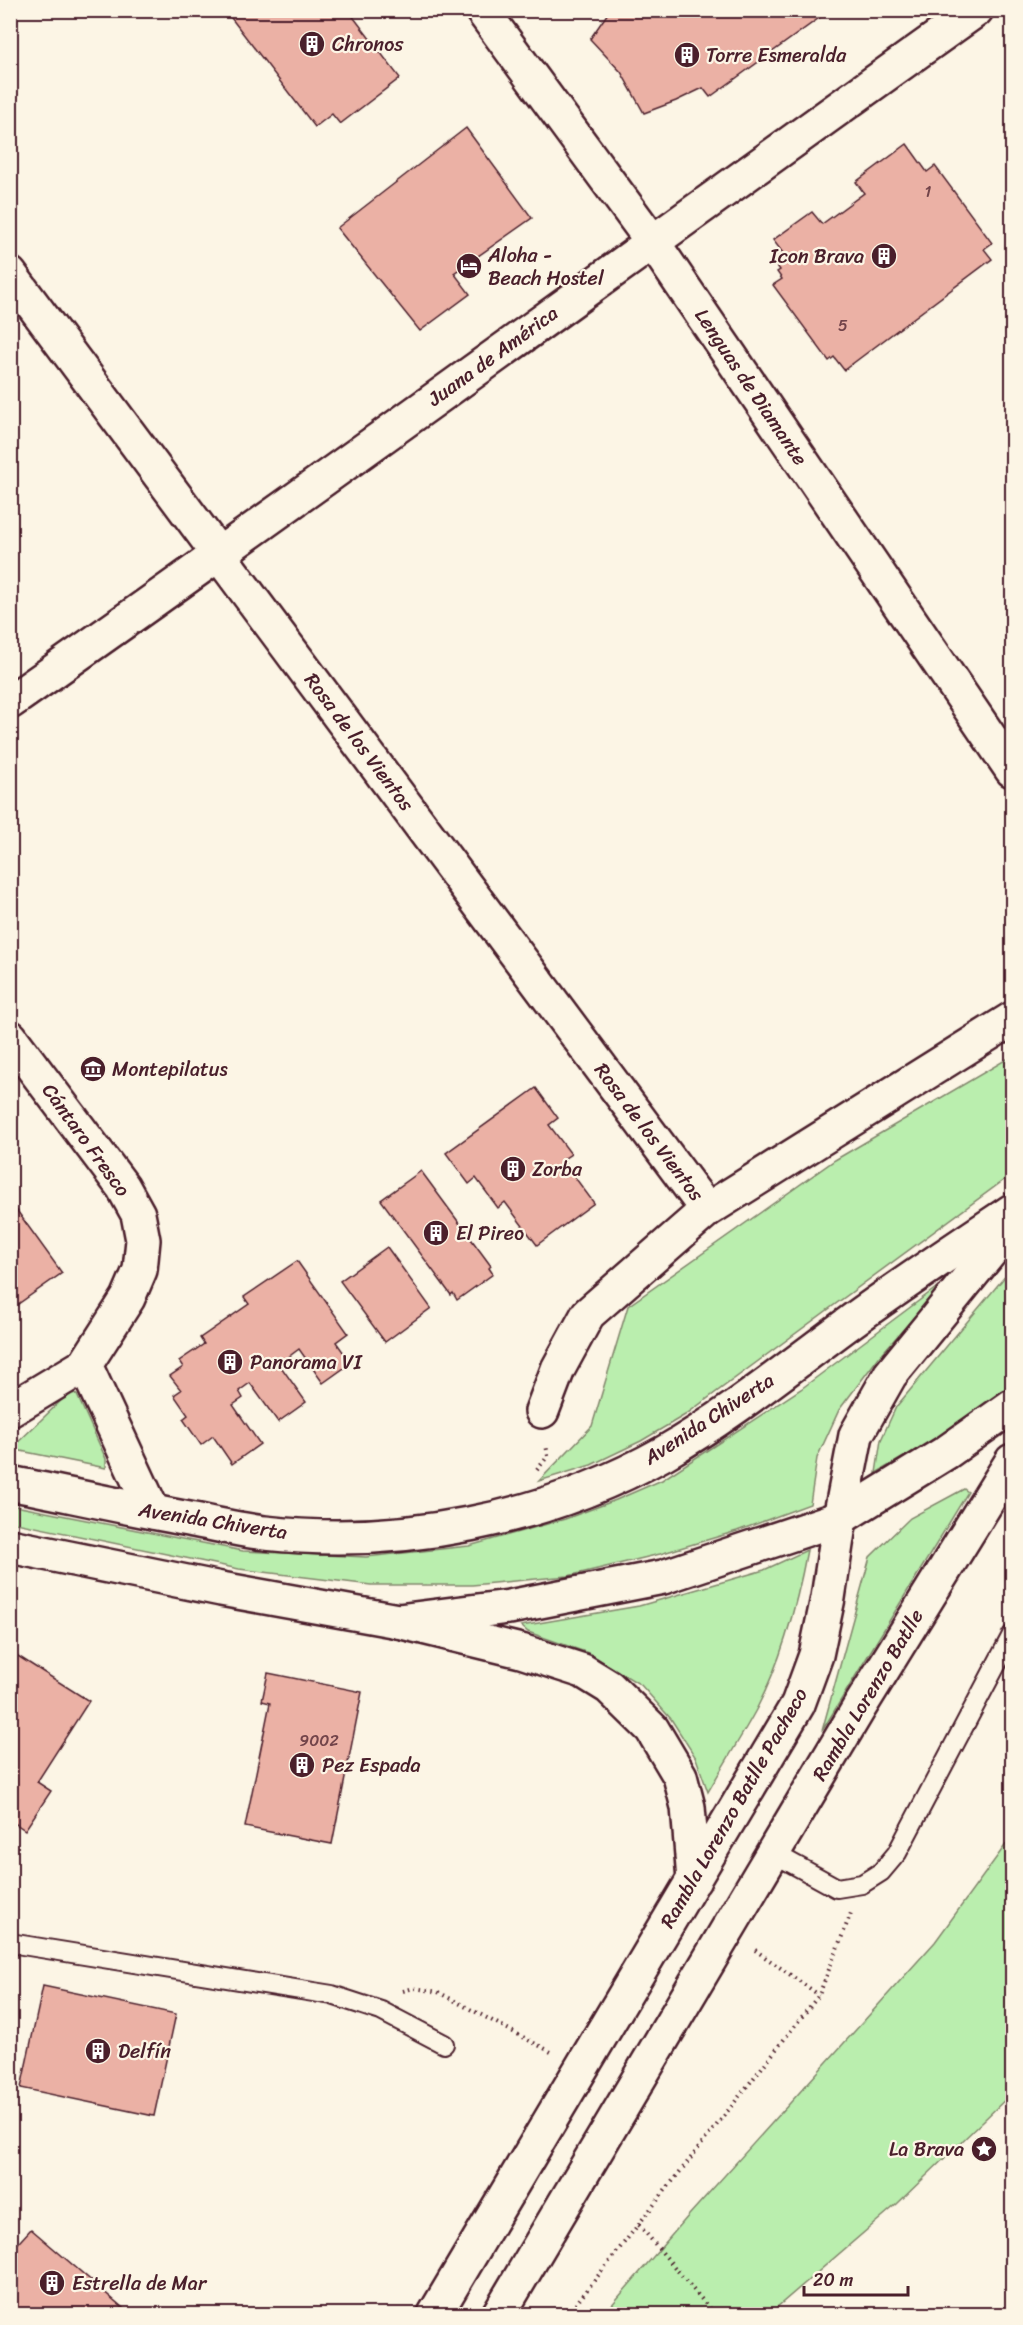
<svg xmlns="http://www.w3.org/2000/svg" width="1023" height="2325" viewBox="0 0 1023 2325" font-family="Sriracha,sans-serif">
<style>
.green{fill:#baeeae;stroke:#82866c;stroke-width:1.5}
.building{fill:#ebb1a5;stroke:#4a1f2b;stroke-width:1.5}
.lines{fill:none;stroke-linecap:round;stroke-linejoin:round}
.service-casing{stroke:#4a1f2b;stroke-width:22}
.minor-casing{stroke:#4a1f2b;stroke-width:38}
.tertiary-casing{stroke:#4a1f2b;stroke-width:38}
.secondary-casing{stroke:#4a1f2b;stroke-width:38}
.path{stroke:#4a1f2b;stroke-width:4;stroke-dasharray:1.5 4.5;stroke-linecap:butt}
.service{stroke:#fcf5e5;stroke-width:18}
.minor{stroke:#fcf5e5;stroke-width:33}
.tertiary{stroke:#fcf5e5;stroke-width:33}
.secondary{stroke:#fcf5e5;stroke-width:33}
.labels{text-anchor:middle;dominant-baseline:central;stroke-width:4.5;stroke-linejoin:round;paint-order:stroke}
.number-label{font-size:16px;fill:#72444a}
.poi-label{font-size:20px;fill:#4a1f2b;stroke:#fcf5e5;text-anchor:start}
.street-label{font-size:20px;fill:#4a1f2b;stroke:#fcf5e5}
</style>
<rect width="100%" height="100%" fill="#fcf5e5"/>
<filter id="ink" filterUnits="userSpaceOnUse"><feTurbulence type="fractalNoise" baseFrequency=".0167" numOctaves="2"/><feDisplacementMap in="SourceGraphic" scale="12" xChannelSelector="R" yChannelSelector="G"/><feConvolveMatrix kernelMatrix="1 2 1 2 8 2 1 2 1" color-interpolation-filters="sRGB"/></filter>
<g filter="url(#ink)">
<path class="green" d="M 1012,1056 L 1012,1174 L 685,1415 L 641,1441 L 591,1465 L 539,1481 L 592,1426 L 628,1306 L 835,1160 Z
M 1012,1268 L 1012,1383 L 956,1427 L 876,1473 L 881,1440 L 896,1407 Z
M 936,1288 L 937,1291 L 879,1357 L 839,1410 L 817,1458 L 810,1504 L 737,1531 L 660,1554 L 568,1576 L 472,1585 L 371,1585 L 239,1569 L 11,1522 L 10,1505 L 243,1551 L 366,1557 L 469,1546 L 565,1519 L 616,1500 L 662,1480 L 801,1389 Z
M 70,1392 L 77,1395 L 106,1459 L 106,1468 L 11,1449 Z
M 964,1489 L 968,1492 L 822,1731 L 870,1557 L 910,1518 Z
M 807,1550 C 797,1604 783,1658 757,1708 C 742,1736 724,1764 708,1792 L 696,1758 L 671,1719 L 641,1685 L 588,1653 L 528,1632 L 521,1626 L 639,1606 L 764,1570 Z
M 1012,1836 L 1012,2093 L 897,2204 L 769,2314 L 604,2314 L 689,2215 L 935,1942 Z"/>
<path class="building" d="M 225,10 L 348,10 L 400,78 L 340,124 L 332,114 L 315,127 Z
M 610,10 L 824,10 L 826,13 L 710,97 L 703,88 L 676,101 L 644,113 L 621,72 L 590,39 Z
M 466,128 L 532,218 L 454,273 L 470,294 L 420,331 L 337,228 Z
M 907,144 L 927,172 L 935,166 L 992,243 L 984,249 L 992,259 L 844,370 L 834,357 L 829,361 L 773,285 L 782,279 L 777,272 L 780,270 L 773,260 L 783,253 L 773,240 L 812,212 L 822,224 L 864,193 L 856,182 Z
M 536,1088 L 558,1118 L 549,1125 L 571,1154 L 562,1160 L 594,1203 L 537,1245 L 505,1202 L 498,1208 L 476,1178 L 469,1184 L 446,1153 Z
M 421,1171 L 491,1266 L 489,1268 L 493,1274 L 457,1300 L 453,1293 L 451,1295 L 381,1200 Z
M 10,1201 L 62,1273 L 11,1309 L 10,1309 Z
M 387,1247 L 431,1308 L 385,1342 L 340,1281 Z
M 297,1261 L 348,1333 L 336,1342 L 351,1363 L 323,1383 L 299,1349 L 279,1364 L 306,1402 L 278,1422 L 250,1383 L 239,1391 L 243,1398 L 233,1405 L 260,1444 L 232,1464 L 213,1436 L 201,1445 L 183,1419 L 188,1415 L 174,1395 L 181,1390 L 170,1376 L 183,1367 L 179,1361 L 204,1344 L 200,1338 L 249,1304 L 244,1297 Z
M 10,1651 L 89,1701 L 37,1782 L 51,1791 L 25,1830 L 10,1820 Z
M 268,1673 L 362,1692 L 332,1844 L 245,1827 L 270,1703 L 262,1701 Z
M 43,1986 L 176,2014 L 154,2116 L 21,2088 Z
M 31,2229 L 130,2314 L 10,2314 L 10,2252 Z"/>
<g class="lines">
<g class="service-casing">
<path id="service" d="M 773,1853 L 837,1888 L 862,1884 L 881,1872 L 897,1853 L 1012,1635
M 10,1943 L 332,1995 L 381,2011 L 444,2044"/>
</g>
<g class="minor-casing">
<path id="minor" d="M 482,10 L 652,241 L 1012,770
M 10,274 L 707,1210
M 10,702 C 334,475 653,240 976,10
M 10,1037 L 123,1187 L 138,1214 L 143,1240 L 140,1270 L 128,1298 L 85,1365 L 10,1410
M 85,1365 L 153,1512
M 542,1411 L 558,1369 L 588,1314 L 707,1210 L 1012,1019"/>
</g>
<g class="tertiary-casing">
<path id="tertiary" d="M 10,1483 C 70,1495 129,1508 189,1519 C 214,1524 239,1530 265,1533 C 400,1548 545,1520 664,1453 C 729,1416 789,1367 849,1323 C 902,1284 958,1247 1012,1211
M 10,1546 L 221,1589 L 398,1621 L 509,1607 L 663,1577 L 840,1518 L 947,1452 L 1012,1406"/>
</g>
<g class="secondary-casing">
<path id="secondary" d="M 398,1621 L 521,1651 L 583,1671 L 609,1687 L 652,1729 L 680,1776 L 688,1807 L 694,1880
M 435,2314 L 798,1704 L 816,1655 L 828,1598 L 840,1518 L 856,1435 L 890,1375 L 1012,1225
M 499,2314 L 859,1708 L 1012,1461"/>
</g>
<path class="path" d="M 537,1470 L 548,1456 L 546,1445
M 755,1950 L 819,1995
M 403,1991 L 414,1988 L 438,1992 L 553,2053
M 639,2225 L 714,2314
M 568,2314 L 819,1995 L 851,1913"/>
<use href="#service" class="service"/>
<use href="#minor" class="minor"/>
<use href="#tertiary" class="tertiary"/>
<use href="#secondary" class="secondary"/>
</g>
</g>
<defs>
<g id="building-disc" transform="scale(1.35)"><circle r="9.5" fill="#4a1f2b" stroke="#fcf5e5"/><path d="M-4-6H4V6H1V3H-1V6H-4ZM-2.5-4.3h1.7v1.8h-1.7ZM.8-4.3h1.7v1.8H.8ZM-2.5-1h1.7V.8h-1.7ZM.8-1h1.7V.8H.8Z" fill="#fff"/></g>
<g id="hotel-disc" transform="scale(1.35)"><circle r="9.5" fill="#4a1f2b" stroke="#fcf5e5"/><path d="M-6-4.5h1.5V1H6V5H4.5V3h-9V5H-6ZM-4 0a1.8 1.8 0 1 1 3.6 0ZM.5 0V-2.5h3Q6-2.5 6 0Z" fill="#fff"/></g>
<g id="museum-disc" transform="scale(1.35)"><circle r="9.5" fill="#4a1f2b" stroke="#fcf5e5"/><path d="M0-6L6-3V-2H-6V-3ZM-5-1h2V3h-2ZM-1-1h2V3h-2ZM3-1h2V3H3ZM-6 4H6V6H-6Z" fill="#fff"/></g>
<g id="sight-disc" transform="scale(1.35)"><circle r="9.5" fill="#4a1f2b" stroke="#fcf5e5"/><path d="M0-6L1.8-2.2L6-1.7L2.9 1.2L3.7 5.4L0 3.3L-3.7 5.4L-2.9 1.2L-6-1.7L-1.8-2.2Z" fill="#fff"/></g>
</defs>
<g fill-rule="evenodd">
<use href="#building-disc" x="312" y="44"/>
<use href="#building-disc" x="687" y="55"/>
<use href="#building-disc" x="884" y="256"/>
<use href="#hotel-disc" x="469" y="266"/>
<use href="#museum-disc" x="93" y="1069"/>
<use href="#building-disc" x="513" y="1169"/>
<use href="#building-disc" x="436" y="1233"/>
<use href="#building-disc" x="230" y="1362"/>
<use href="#building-disc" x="302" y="1765"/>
<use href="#building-disc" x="98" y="2051"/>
<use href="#sight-disc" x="984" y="2149"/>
<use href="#building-disc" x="52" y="2283"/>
</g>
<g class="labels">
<g class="number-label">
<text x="928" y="191">1</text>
<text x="843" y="325">5</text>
<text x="319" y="1740">9002</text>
</g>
<g class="poi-label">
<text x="332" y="44">Chronos</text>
<text x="706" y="55">Torre Esmeralda</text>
<text x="488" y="255">Aloha -<tspan x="488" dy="23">Beach Hostel</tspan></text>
<text x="864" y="256" text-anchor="end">Icon Brava</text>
<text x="112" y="1069">Montepilatus</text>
<text x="532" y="1169">Zorba</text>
<text x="456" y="1233">El Pireo</text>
<text x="250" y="1362">Panorama VI</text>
<text x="322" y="1765">Pez Espada</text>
<text x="118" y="2051">Delfín</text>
<text x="964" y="2149" text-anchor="end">La Brava</text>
<text x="72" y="2283">Estrella de Mar</text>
</g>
<g class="street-label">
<text transform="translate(493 356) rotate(-36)">Juana de América</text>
<text transform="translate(751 387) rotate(56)">Lenguas de Diamante</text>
<text transform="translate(359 742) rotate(53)">Rosa de los Vientos</text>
<text transform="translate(649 1132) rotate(53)">Rosa de los Vientos</text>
<text transform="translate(86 1140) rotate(54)">Cántaro Fresco</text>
<text transform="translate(709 1419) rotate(-33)">Avenida Chiverta</text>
<text transform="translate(213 1521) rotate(9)">Avenida Chiverta</text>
<text transform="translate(868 1695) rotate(-59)">Rambla Lorenzo Batlle</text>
<text transform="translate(734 1808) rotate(-60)">Rambla Lorenzo Batlle Pacheco</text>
</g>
</g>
<rect width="1023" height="2325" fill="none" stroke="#fcf5e5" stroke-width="36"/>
<rect x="18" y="18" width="987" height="2289" fill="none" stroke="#4a1f2b" stroke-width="2" filter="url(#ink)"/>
<path d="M804 2286v9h104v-9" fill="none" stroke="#4a1f2b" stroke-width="3"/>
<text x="813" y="2286" font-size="18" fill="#4a1f2b" stroke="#fcf5e5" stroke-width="4.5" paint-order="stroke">20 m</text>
</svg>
